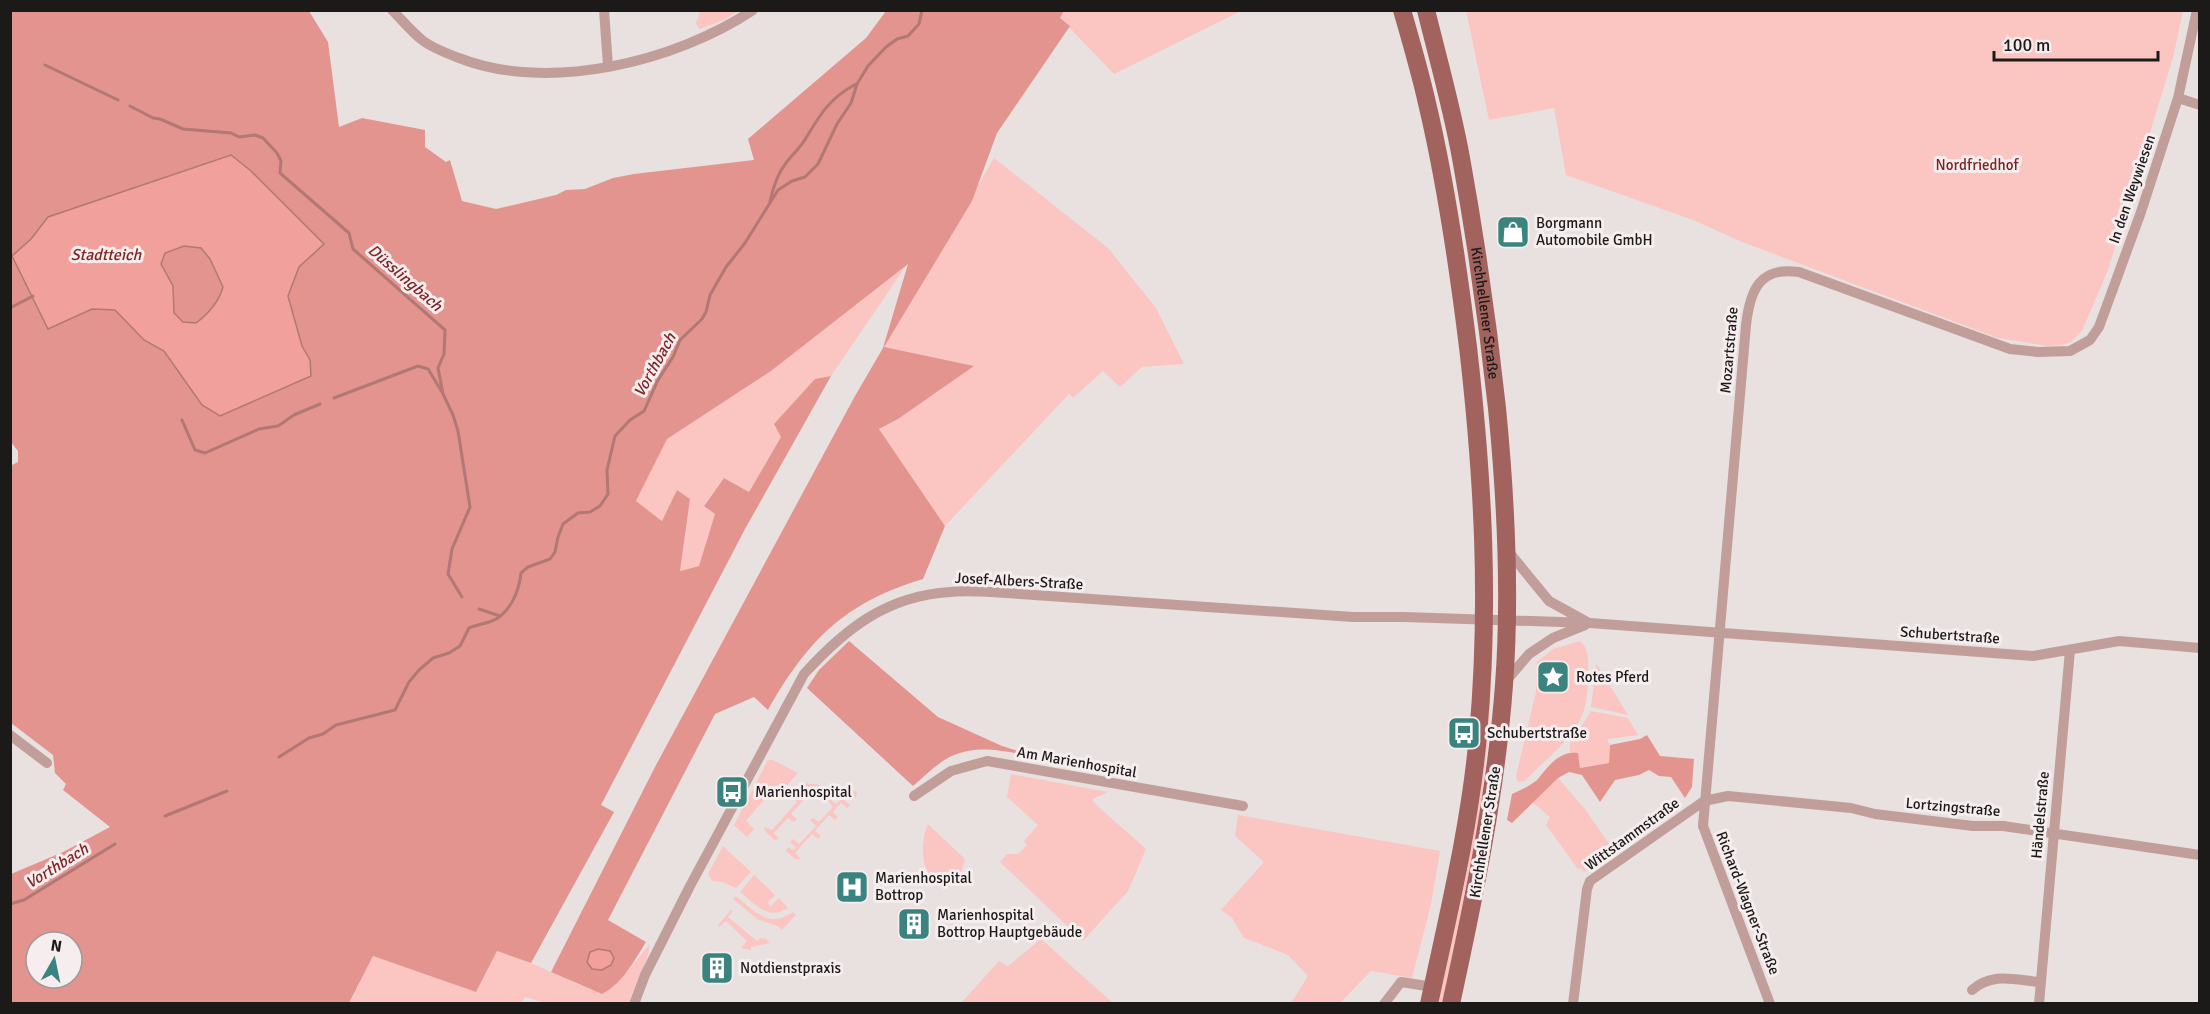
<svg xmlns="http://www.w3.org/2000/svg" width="2210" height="1014" viewBox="0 0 2210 1014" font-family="Signika,sans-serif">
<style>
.green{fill:#fbc6c2}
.forest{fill:#e3948f;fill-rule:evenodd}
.water{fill:#f1a09b;stroke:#b17874;stroke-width:1.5;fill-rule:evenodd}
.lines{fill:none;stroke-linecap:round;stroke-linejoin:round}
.stream{stroke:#b17874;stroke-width:3}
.minor{stroke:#c29e9b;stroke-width:10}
.primary{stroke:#a2635f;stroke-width:18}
.labels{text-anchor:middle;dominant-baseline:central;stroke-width:6;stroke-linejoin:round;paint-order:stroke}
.park-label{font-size:15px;fill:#7d2023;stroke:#f6eeee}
.street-label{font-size:15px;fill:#1c1a19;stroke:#f6eeee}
.poi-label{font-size:15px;fill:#1c1a19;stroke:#f6eeee;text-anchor:start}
.water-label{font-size:16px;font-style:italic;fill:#802425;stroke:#f6eeee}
</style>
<rect width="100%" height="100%" fill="#e8e1e0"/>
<path class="green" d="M 1064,10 L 1241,11 L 1114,74 L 1060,18 Z
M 700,11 L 700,10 L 738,11 L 724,20 L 700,29 L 696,24 Z
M 1466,11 L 1466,10 L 2183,11 L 2174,54 L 2108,270 L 2082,331 L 2071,342 L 2062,345 L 2048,346 L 1998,338 L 1742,242 L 1693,220 L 1566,175 L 1554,108 L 1489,120 Z
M 994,158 L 1108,248 L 1156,308 L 1184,364 L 1142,367 L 1120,387 L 1103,371 L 1073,398 L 1069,394 L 945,526 L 879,429 L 898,419 L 973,366 L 883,348 Z
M 908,263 L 831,376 L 815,379 L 749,492 L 724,478 L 704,505 L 716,514 L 699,566 L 680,571 L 690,499 L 677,490 L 663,521 L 636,501 L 667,438 L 771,371 Z
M 1493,640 L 1489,730 L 1476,849 L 1444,1003 L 1436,1004 L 1491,641 Z
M 1580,641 C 1588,648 1589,660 1588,671 C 1588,684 1588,700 1583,713 C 1573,740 1544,760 1525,781 L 1518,782 L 1516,776 L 1536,692 L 1537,662 L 1553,649 Z
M 1596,665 L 1598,666 L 1628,715 L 1591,707 Z
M 1591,711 L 1628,718 L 1638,735 L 1607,739 L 1610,745 L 1609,763 L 1580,768 L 1579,762 L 1570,753 L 1570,742 L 1579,741 L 1577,733 Z
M 768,760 L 773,760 L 798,773 L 782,791 L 776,786 L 746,821 L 754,829 L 747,837 L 734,825 Z
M 1011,774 L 1108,792 L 1095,798 L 1092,801 L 1146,849 L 1128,891 L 1083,941 L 1000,862 L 1007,854 L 1018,854 L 1027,845 L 1024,841 L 1038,825 L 1007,797 Z
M 1558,778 L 1585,809 L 1614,851 L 1584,872 L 1581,868 L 1578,869 L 1546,825 L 1550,817 L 1532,802 Z
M 804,783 L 820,785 L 823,789 L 823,791 L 816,786 L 791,814 L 797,819 L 794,822 L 788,818 L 774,833 L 779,839 L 774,840 L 765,831 L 764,827 L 772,830 L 797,802 L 791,797 L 794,794 L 800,799 L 808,790 Z
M 842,788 L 857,792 L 856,798 L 850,794 L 844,800 L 850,805 L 847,808 L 841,803 L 833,812 L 838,817 L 835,820 L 829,815 L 815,831 L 821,836 L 818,839 L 812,834 L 795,853 L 801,859 L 795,859 L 786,851 L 788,847 L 793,850 L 796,848 L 790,842 L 793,839 L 799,844 L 816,826 L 810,820 L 813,818 L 819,822 L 833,807 L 828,801 L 830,799 L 836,804 L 845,795 L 841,790 Z
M 1238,815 L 1440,851 L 1431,904 L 1412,978 L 1371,971 L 1340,1003 L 1291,1003 L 1308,976 L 1288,955 L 1244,938 L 1232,918 L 1221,910 L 1264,862 L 1235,836 Z
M 928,824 L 965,859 L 961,873 L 951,881 C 919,886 919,845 928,824 Z
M 723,846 L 751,872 L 736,888 L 722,882 L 712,881 L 708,874 Z
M 754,875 L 775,895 L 767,903 L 771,906 L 779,898 L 788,908 C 768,921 755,904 740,892 Z
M 736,896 C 754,911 769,929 793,912 L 796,915 L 782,930 L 777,926 L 757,919 L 733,899 Z
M 731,910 L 733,911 L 728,917 L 757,941 L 760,938 L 763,939 L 765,938 L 770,943 L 751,947 L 751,950 L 741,948 L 747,941 L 726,921 L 719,927 L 718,925 Z
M 1041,939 L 1113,1003 L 961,1003 L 999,961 L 1008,966 Z
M 650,944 C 648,965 634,982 629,1003 L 546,1003 L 525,997 L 521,1004 L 349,1004 L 373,956 L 476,992 L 497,951 L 531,963 L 591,990 L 606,992 L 622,978 Z"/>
<path class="forest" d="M 11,11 L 309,11 L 328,42 L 339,127 L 362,118 L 425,130 L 425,147 L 446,162 L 450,160 L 462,201 L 496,209 L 556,195 L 566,190 L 585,189 L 613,178 L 634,174 L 754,160 L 748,139 L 866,38 L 886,11 L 1064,11 L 1060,18 L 1070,26 L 997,133 L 972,201 L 884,347 L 974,366 L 898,419 L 879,429 L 945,526 L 923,579 C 845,602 807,641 768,710 L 754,697 L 715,714 L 608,920 L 646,942 C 634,961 623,983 602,994 L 551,972 L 655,767 L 855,396 L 883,348 L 908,264 L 771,371 L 667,439 L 636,501 L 662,521 L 677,490 L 690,499 L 680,571 L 699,566 L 715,514 L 704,506 L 724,478 L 749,492 L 781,437 L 774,424 L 815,379 L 831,376 L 745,529 L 601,805 L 614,812 L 531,963 L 497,951 L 476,992 L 373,956 L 349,1003 L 11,1003 L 11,874 L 63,852 L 110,827 L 63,790 L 66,784 L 55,773 L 53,755 L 11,723 L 10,466 L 18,462 L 18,451 L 10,441 ZM 231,155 L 251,171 L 324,244 L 299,267 L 288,296 L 302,346 L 310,360 L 202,405 L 164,351 L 144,340 L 115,310 L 92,309 L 12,256 L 31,239 L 49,217 ZM 36,942 L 72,942 L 72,978 L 36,978 Z
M 184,246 L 200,247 L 210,259 L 223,287 C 219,301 208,314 196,323 L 183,322 L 174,313 L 173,286 L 161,264 L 165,253 Z
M 849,641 L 938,717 L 1002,746 L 1037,757 C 1009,752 981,744 954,755 C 939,761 925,776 913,786 L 807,688 L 819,670 Z
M 1647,735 L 1660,756 L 1694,759 L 1692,787 L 1685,798 L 1671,777 L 1659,776 L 1649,770 L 1639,775 L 1615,780 L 1600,802 L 1582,775 L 1569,772 L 1558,778 L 1512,823 L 1507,820 L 1512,794 C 1521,790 1530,786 1537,780 C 1548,767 1559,750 1578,753 L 1580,768 L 1609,763 L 1610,745 L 1640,739 Z"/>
<path class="water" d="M 231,155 L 251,171 L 324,244 L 299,267 L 288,296 L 302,346 L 310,360 L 311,376 L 220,416 L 202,405 L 164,351 L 144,340 L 115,310 L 92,309 L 48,329 L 12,256 L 31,239 L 48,217 ZM 184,246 L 201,248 L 210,259 L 223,287 C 219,301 208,314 196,323 L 183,322 L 174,313 L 173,286 L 161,264 L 165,253 Z
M 598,949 L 610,951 L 614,958 L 611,965 L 602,970 L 592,969 L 587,962 L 590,952 Z"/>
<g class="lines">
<path class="stream" d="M 45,65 L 118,100
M 130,106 L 153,118 L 160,119 L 183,129 L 231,133 L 239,137 L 255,135 L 263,138 L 277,153 L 281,161 L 280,173 L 349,233 L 353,249 L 445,330 L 444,354 L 438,368 L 443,394 L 453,415 L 458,431 L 470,507 L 452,549 L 448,574 L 462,597
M 770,201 C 773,188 777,174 786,163 C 792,155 801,147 806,138 C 821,113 830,98 856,84
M 10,308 L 33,296
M 334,398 L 418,366 L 428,369 L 442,392
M 182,420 L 195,450 L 205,453 L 259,429 L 278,426 L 294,415 L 320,404
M 479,609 L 500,616
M 279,757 L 309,738 L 323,734 L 336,725 L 395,710 L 409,682 L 419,670 L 433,658 L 449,653 L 460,646 L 469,628 C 476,625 484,624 492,621 C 510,613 519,592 521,573 L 528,567 L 550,559 L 555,552 L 558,537 L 563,524 L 578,513 L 590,512 L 600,506 L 608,494 L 607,470 L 615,436 L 630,420 L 644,411 L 658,380 L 673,357 L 680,340 L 702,319 L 706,312 L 710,295 L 726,267 L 745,243 L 778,190 L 792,181 L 805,177 L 818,164 L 837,124 L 851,103 L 857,84 L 868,66 L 886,47 L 897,39 L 908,36 L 919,24 L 922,10
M 165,816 L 227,791
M 10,904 L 24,900 L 115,844"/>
<path class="minor" d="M 392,10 C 402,20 411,31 422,40 C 432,48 446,53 459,58 C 548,93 675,62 753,10
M 604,10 L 608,66
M 2178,98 L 2200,105
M 1508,551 L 1549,601 L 1587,622
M 1506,681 L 1529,654 L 1553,638 L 1585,625
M 10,735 L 47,763
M 914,796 L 951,771 L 987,761 L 1243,806
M 1972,990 C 1993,972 2014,980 2040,982
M 634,1004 L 645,975 L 690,886 L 804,674 C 845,629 886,596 950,592 C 968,590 987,592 1006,593 L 1353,617 L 1404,617 L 1590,623 L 2033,656 L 2119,641 L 2200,648
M 1384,1004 L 1401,982 L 1433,987
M 1573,1004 L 1587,889 L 1590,881 L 1704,801 L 1728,796 L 1851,808 L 1875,814 L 1973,826 L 2003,826 L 2200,855
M 1770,1004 L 1703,826 L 1746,325 C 1750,291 1759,266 1799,272 L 2010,349 L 2038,352 L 2070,351 L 2090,340 L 2099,327 L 2141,212 L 2178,98 L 2197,10
M 2039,1004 L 2070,650"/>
<g class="primary">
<path d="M 1402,10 C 1411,41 1420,72 1427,103 C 1446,183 1458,266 1468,347 C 1483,478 1490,603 1478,735 C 1470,826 1448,915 1429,1004"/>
<path id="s1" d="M 1426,10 C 1438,59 1452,108 1461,158 C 1476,241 1488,324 1497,408 C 1506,500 1511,592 1504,685 C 1496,793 1474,898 1451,1004"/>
</g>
</g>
<defs>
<g id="shop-square" transform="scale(1.725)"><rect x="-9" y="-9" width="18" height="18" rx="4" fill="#3b837e" stroke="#f6eeee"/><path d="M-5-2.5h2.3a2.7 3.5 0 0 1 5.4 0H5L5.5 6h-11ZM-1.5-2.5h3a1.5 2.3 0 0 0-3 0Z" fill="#fff"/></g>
<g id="sight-square" transform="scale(1.725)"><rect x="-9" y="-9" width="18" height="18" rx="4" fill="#3b837e" stroke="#f6eeee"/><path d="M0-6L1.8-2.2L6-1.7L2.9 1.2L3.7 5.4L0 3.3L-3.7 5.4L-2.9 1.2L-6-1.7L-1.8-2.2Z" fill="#fff"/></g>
<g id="bus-square" transform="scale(1.725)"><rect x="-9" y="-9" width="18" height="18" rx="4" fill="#3b837e" stroke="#f6eeee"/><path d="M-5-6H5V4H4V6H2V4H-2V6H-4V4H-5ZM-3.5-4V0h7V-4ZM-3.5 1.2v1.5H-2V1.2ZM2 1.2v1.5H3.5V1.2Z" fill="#fff"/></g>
<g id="hospital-square" transform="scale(1.725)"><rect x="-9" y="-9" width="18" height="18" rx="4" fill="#3b837e" stroke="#f6eeee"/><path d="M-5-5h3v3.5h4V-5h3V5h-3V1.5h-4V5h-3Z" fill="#fff"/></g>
<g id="building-square" transform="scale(1.725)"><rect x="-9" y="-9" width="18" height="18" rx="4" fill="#3b837e" stroke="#f6eeee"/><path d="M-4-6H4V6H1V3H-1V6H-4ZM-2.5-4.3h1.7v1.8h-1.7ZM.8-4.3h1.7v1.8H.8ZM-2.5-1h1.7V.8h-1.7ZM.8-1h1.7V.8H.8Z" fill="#fff"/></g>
</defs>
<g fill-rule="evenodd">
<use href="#shop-square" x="1513" y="232"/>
<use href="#sight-square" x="1553" y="677"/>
<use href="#bus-square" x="1464" y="733"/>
<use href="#bus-square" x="732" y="792"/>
<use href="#hospital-square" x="852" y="887"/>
<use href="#building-square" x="914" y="924"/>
<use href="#building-square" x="717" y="968"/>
</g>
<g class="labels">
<g class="park-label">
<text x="1977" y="165">Nordfriedhof</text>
</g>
<g class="street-label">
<text transform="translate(2132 189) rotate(-71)">In den Weywiesen</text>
<text stroke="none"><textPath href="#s1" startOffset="309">Kirchhellener Straße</textPath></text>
<text transform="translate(1729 350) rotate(-85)">Mozartstraße</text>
<text transform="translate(1019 581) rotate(3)">Josef-Albers-Straße</text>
<text transform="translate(1950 635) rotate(4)">Schubertstraße</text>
<text transform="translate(1077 762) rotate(10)">Am Marienhospital</text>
<text transform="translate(1953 807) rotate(5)">Lortzingstraße</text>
<text transform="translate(2040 815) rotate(-85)">Händelstraße</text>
<text transform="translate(1485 832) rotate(-81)">Kirchhellener Straße</text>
<text transform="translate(1632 834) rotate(-36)">Wittstammstraße</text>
<text transform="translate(1748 903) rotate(69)">Richard-Wagner-Straße</text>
</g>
<g class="poi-label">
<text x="1536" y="223">Borgmann<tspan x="1536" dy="17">Automobile GmbH</tspan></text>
<text x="1576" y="677">Rotes Pferd</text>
<text x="1487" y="733">Schubertstraße</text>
<text x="755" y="792">Marienhospital</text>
<text x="875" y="878">Marienhospital<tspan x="875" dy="17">Bottrop</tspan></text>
<text x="937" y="915">Marienhospital<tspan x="937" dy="17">Bottrop Hauptgebäude</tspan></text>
<text x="740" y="968">Notdienstpraxis</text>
</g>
<g class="water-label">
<text x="106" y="255">Stadtteich</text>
<text transform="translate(405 278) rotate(41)">Düsslingbach</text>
<text transform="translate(655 365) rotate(-61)">Vorthbach</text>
<text transform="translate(57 866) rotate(-32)">Vorthbach</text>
</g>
</g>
<rect width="2210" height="1014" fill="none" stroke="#1c1a19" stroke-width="24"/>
<g transform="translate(54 960) rotate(9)"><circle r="28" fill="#f6eeee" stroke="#9f9999" stroke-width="1.5"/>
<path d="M0-4.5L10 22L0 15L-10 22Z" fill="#3b837e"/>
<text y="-9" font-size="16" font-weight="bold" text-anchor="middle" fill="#1c1a19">N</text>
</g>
<path d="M1994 51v9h164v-9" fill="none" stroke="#1c1a19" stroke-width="3"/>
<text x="2003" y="51" font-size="18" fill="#1c1a19" stroke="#f6eeee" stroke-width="4.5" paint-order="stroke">100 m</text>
</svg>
